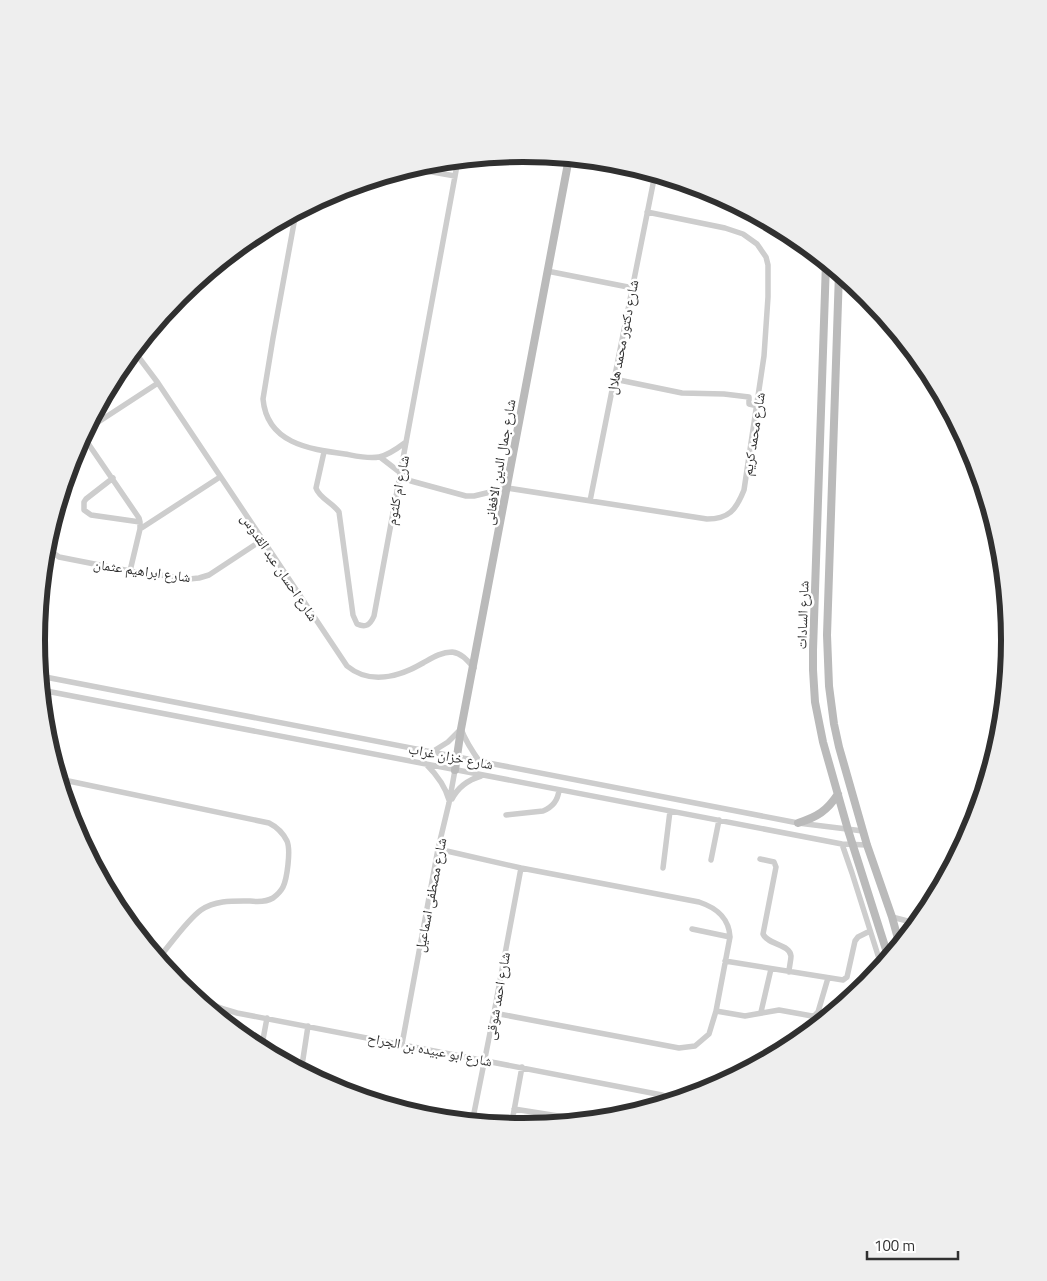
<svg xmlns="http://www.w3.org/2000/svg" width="1047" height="1281" viewBox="0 0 1047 1281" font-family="'Titillium Web','Noto Naskh Arabic',sans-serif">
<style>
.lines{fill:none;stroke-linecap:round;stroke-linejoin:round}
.street{stroke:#cdcdcd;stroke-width:5.5}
.secondary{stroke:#bababa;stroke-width:8}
.labels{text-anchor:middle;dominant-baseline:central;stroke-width:5;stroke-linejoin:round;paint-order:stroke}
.street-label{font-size:14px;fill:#303030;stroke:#fff}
.rim{fill:none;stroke:#303030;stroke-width:6}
</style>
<rect width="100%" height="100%" fill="#fff"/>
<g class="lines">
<path class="street" d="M 410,168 L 455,176
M 296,212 L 273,338 L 263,399 C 267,443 308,449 345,454 C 356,456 368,459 379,457 C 389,455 398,448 406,442
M 547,271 L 633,288
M 134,351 L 158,383 L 347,666 C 370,685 399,677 423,663 C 432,658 441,652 452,652 C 462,653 468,661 474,668
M 614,379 L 682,393 L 724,394 L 749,397 L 749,404 L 758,406
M 86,430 L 158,383
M 83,436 L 139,518 L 140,522 L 140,529 L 130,571
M 324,452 L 316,488 C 319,498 333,503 339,512 L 353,615 L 357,624 C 366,628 370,625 374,616 L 458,160
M 380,457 L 411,481 L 466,496 L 474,496 L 507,488 L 707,519 C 729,519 736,510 744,490 L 764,356 L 768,297 L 768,265 L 766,257 L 757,244 L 743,234 L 725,228 L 647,212
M 113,478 L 86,499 L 84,502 L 84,510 L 91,515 L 140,522
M 590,501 L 655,174
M 140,529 L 220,477
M 46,545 L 52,552 L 59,557 L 130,571 L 189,579 L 199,578 L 209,575 L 262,540
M 40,676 L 798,823 L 863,831
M 41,690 L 842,844 L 867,845
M 432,752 L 448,742 L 461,729 C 466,742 472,751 480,762
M 426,764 C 436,774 445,785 449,800
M 59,779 L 269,823 C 277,827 283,833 287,841 C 291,850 287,879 283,887 C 281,891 277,895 273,898 C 266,902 258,902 250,901 C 233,901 216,900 201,910 C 187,920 170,945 158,959
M 452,799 C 458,787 468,780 481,776
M 506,815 L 543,811 C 553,807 558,800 559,790
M 842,844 L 852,873 L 882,968
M 438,849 L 521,868 L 699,902 C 717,908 729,918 730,937 L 716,1011 L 709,1034 L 695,1046 L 679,1048 L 494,1013
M 760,859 L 774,862 L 776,867 L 763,934 C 768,945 790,944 791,956 C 791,961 789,967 789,972
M 711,860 L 719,820
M 663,868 L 670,811
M 892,917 L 919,924
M 692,929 L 730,937
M 898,938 L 905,939
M 725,961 L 843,980 L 847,977 L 855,941 L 858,937 L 870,931
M 187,992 C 203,1002 219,1008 237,1013 L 662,1095 L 675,1101
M 716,1011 L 745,1016 L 779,1010 L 812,1016 L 815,1015 L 818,1012 L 828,978
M 761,1012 L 771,969
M 402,1044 L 438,849 L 449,803 L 455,770
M 261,1050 L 267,1018
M 301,1072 L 308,1026
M 514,1109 L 590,1121
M 472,1123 L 494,1013 L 521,868
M 511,1127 L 522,1067"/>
<path class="secondary" d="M 826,262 L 813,650 L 813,670 L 815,702 L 823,742 L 848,830 L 889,959
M 839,272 L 827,635 L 829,686 L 834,724 L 839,747 L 867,845 L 892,917 L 900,946
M 455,770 L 461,729 L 569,158
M 798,823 C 817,817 827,811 838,794"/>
</g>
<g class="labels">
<g class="street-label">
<text transform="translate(622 337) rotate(-79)">شارع دكتور محمد هلال</text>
<text transform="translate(753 434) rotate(-81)">شارع محمد كريم</text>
<text transform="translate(499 462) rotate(-80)">شارع جمال الدين الافغانى</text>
<text transform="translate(397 490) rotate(-79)">شارع ام كلثوم</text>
<text transform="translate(280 567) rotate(56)">شارع احسان عبد القدوس</text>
<text transform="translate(142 570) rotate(8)">شارع ابراهيم عثمان</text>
<text transform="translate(802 615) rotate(-88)">شارع السادات</text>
<text transform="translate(451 756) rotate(11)">شارع خزان غراب</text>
<text transform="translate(430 895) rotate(-79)">شارع مصطفى اسماعيل</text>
<text transform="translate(497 996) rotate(-80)">شارع احمد شوقى</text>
<text transform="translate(430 1049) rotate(11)">شارع ابو عبيده بن الجراح</text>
</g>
</g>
<path d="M0 0H1047V1281H0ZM45 640a478 478 0 1 1 956 0a478 478 0 1 1-956 0Z" fill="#eee" fill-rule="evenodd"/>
<path class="rim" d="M45 640a478 478 0 1 1 956 0a478 478 0 1 1-956 0Z"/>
<path d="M867 1251v8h91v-8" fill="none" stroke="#303030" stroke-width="2.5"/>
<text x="874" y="1251" font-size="15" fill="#303030" stroke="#ffffff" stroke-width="4" paint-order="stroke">100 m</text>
</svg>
